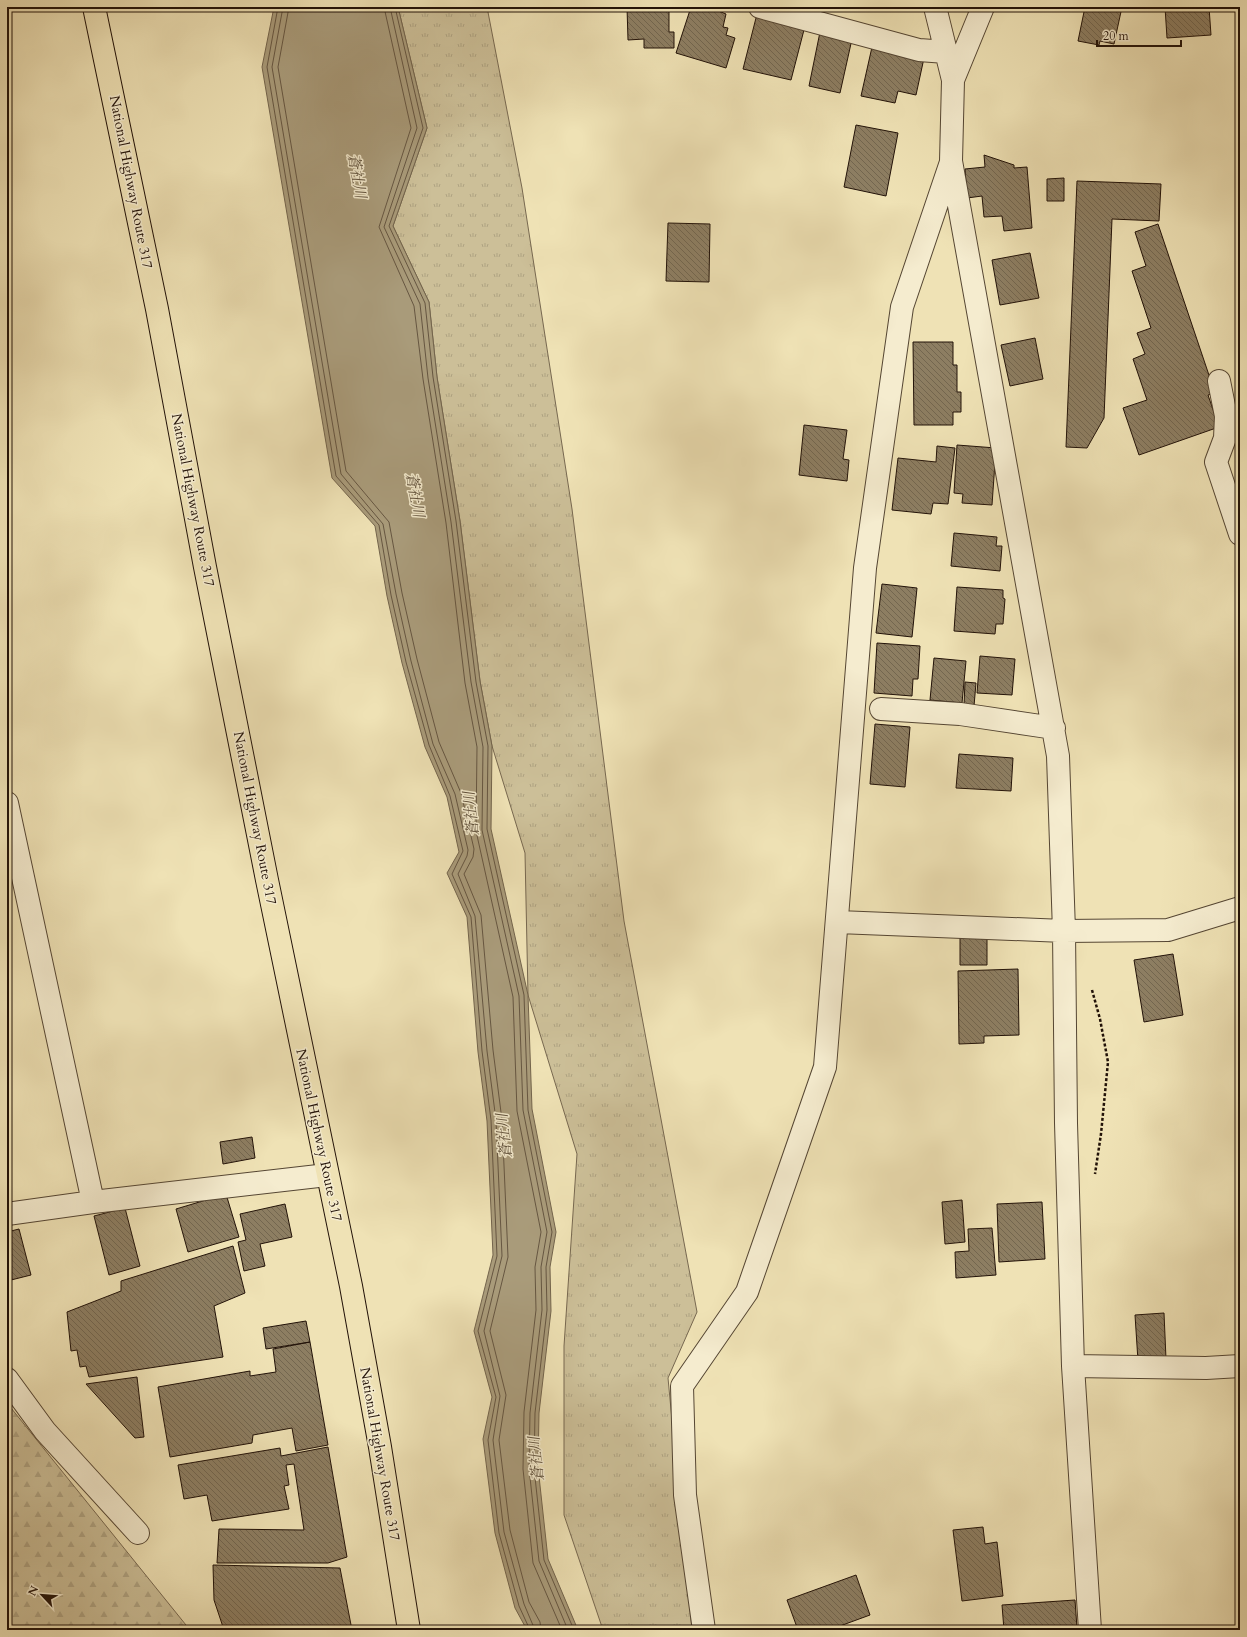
<svg xmlns="http://www.w3.org/2000/svg" width="1247" height="1637" viewBox="0 0 1247 1637" font-family="Cardo,'Noto Serif JP',serif">
<style>
.grass{fill:url(#grass-tufts);stroke:#776850}
.forest{fill:url(#forest-firs);stroke:#776850}
.water{fill:#a99b7a;stroke:#73644c}
.lines{fill:none;stroke-linecap:round;stroke-linejoin:round}
.shore{stroke:#665641;stroke-width:1}
.building{fill:url(#building-back-hatch);stroke:#221208}
.street-casing{stroke:#554633;stroke-width:24}
.highway-casing{stroke:#221208;stroke-width:24}
.path{stroke:#221208;stroke-width:2.5;stroke-dasharray:3 2;stroke-linecap:butt}
.street{stroke:#f5eccf;stroke-width:22}
.highway{stroke:#efe2b5;stroke-width:22}
.labels{text-anchor:middle;dominant-baseline:central;stroke-width:3;stroke-linejoin:round;paint-order:stroke}
.street-label{font-size:14px;fill:#221208;stroke:#f5eccf}
.water-label{font-size:15px;font-style:italic;fill:#5f503b;stroke:#f5eccf}
</style>
<defs>
<pattern id="grass-tufts" width="24" height="20" patternUnits="userSpaceOnUse"><rect width="24" height="20" fill="#ccbf98"/><path d="M3 7l-1-3M5 7V3M7 7l1-3M15 17l-1-3M17 17v-4M19 17l1-3" fill="none" stroke="#afa382"/></pattern>
<pattern id="forest-firs" width="22" height="20" patternUnits="userSpaceOnUse"><rect width="22" height="20" fill="#ccbf98"/><path d="M5 1l3.5 6h-7zM16 11l3.5 6h-7z" fill="#afa382"/></pattern>
<pattern id="building-back-hatch" width="6" height="6" patternUnits="userSpaceOnUse"><rect width="6" height="6" fill="#8d7e62"/><path d="M-1 5l2 2M0 0l6 6M5-1l2 2" fill="none" stroke="#73664f"/></pattern>
</defs>
<rect width="100%" height="100%" fill="#efe2b5"/>
<filter id="stains"><feTurbulence type="fractalNoise" baseFrequency=".005" numOctaves="4"/><feColorMatrix values="0 0 0 0 .2 0 0 0 0 .09 0 0 0 0 .02 0 0 0 .5 -.17"/></filter>
<radialGradient id="worn" r=".72"><stop offset=".6" stop-color="#630" stop-opacity="0"/><stop offset="1" stop-color="#630" stop-opacity=".3"/></radialGradient>
<path class="grass" d="M 398,7 L 487,7 L 522,188 L 572,509 L 624,921 L 697,1312 L 668,1378 L 692,1630 L 603,1630 L 564,1515 L 564,1346 L 577,1154 L 528,995 L 525,853 L 492,746 L 480,681 L 460,521 L 437,377 L 429,302 L 393,226 L 427,128 Z"/>
<path class="forest" d="M 7,1403 L 190,1630 L 7,1630 Z"/>
<path class="water" d="M 274,7 L 398,7 L 427,128 L 393,226 L 429,302 L 437,377 L 460,521 L 480,681 L 492,746 L 491,829 L 528,995 L 532,1109 L 556,1232 L 550,1267 L 551,1311 L 539,1413 L 538,1467 L 548,1559 L 578,1630 L 527,1630 L 515,1608 L 495,1533 L 483,1439 L 492,1397 L 474,1331 L 493,1255 L 487,1121 L 478,1052 L 467,917 L 447,873 L 459,852 L 447,797 L 425,747 L 402,663 L 387,596 L 375,526 L 332,478 L 262,67 Z"/>
<g class="lines">
<path class="shore" d="M 278,7 L 267,67 L 336,476 L 379,525 L 391,595 L 406,662 L 429,745 L 450,796 L 463,851 L 452,874 L 471,917 L 482,1051 L 491,1120 L 497,1256 L 478,1331 L 496,1397 L 488,1440 L 499,1533 L 519,1606 L 530,1630
M 283,7 L 272,67 L 341,474 L 383,524 L 396,594 L 411,661 L 433,744 L 455,794 L 468,850 L 467,856 L 458,874 L 475,916 L 487,1051 L 496,1120 L 502,1256 L 484,1331 L 500,1396 L 493,1440 L 504,1532 L 524,1604 L 535,1630
M 289,7 L 278,67 L 346,471 L 389,522 L 402,593 L 417,659 L 439,742 L 461,793 L 474,849 L 473,857 L 464,874 L 481,915 L 493,1050 L 502,1120 L 508,1257 L 490,1331 L 506,1395 L 499,1440 L 510,1530 L 529,1602 L 540,1622 L 541,1630
M 384,7 L 411,128 L 379,227 L 414,306 L 423,379 L 446,523 L 465,683 L 477,747 L 476,831 L 513,997 L 517,1111 L 541,1232 L 535,1267 L 536,1310 L 524,1412 L 523,1469 L 533,1563 L 562,1630
M 390,7 L 417,128 L 384,227 L 420,304 L 428,378 L 451,522 L 471,682 L 483,747 L 482,830 L 519,996 L 523,1110 L 547,1232 L 541,1267 L 542,1310 L 530,1413 L 529,1468 L 539,1561 L 568,1630
M 395,7 L 423,128 L 389,226 L 425,303 L 433,377 L 456,521 L 476,682 L 488,746 L 487,829 L 524,995 L 528,1110 L 552,1232 L 546,1267 L 547,1310 L 535,1413 L 534,1468 L 544,1560 L 574,1630"/>
</g>
<path class="building" d="M 627,7 L 669,7 L 669,32 L 674,32 L 674,48 L 644,48 L 644,39 L 628,40 Z
M 691,7 L 717,7 L 716,10 L 726,14 L 723,27 L 728,28 L 726,35 L 735,38 L 726,68 L 676,53 Z
M 1085,7 L 1122,7 L 1114,44 L 1100,41 L 1099,45 L 1078,41 Z
M 1165,7 L 1209,7 L 1211,35 L 1167,38 Z
M 757,14 L 805,26 L 791,80 L 743,69 Z
M 820,32 L 852,39 L 840,93 L 809,86 Z
M 872,47 L 924,58 L 916,95 L 898,91 L 895,103 L 861,96 Z
M 856,125 L 898,133 L 886,196 L 844,187 Z
M 984,155 L 1014,165 L 1014,168 L 1027,167 L 1032,228 L 1004,231 L 1002,216 L 984,217 L 982,196 L 967,198 L 965,169 L 985,167 Z
M 1064,178 L 1064,201 L 1047,201 L 1047,179 Z
M 1077,181 L 1161,184 L 1159,221 L 1112,219 L 1104,418 L 1087,448 L 1066,447 Z
M 668,223 L 710,224 L 709,282 L 666,281 Z
M 1158,224 L 1215,393 L 1208,395 L 1219,427 L 1139,455 L 1123,408 L 1147,400 L 1133,359 L 1145,354 L 1137,333 L 1151,328 L 1132,271 L 1146,266 L 1135,232 Z
M 1030,253 L 1039,298 L 1000,305 L 992,260 Z
M 1035,338 L 1043,379 L 1010,386 L 1001,345 Z
M 913,342 L 953,342 L 953,365 L 957,365 L 957,392 L 961,392 L 961,412 L 953,412 L 953,425 L 914,425 Z
M 804,425 L 847,430 L 843,459 L 849,460 L 847,481 L 799,475 Z
M 957,445 L 996,448 L 992,505 L 962,503 L 963,494 L 954,493 Z
M 937,446 L 955,448 L 948,504 L 933,503 L 931,514 L 892,510 L 898,458 L 936,462 Z
M 954,533 L 997,537 L 996,546 L 1002,546 L 1000,571 L 951,566 Z
M 882,584 L 917,588 L 912,637 L 876,633 Z
M 957,587 L 1003,590 L 1003,598 L 1005,599 L 1003,624 L 996,624 L 995,634 L 954,631 Z
M 877,643 L 920,646 L 918,679 L 913,679 L 912,696 L 874,693 Z
M 980,656 L 1015,659 L 1012,695 L 977,693 Z
M 934,658 L 966,661 L 962,703 L 930,700 Z
M 965,682 L 976,683 L 974,706 L 964,705 Z
M 875,724 L 910,727 L 905,787 L 870,784 Z
M 959,754 L 1013,758 L 1011,791 L 956,788 Z
M 960,937 L 987,937 L 987,965 L 960,965 Z
M 1173,954 L 1183,1015 L 1144,1022 L 1134,960 Z
M 1018,969 L 1019,1035 L 984,1036 L 984,1043 L 959,1044 L 958,971 Z
M 252,1137 L 255,1158 L 223,1164 L 220,1142 Z
M 226,1194 L 239,1237 L 188,1252 L 176,1209 Z
M 962,1200 L 965,1242 L 945,1244 L 942,1202 Z
M 1042,1202 L 1045,1259 L 999,1262 L 997,1204 Z
M 285,1204 L 292,1237 L 260,1244 L 265,1266 L 244,1271 L 238,1242 L 246,1240 L 240,1214 Z
M 125,1208 L 140,1266 L 109,1275 L 94,1216 Z
M 992,1228 L 996,1275 L 956,1278 L 955,1252 L 969,1251 L 968,1229 Z
M 19,1229 L 31,1275 L 7,1281 L 7,1232 Z
M 233,1246 L 245,1293 L 214,1306 L 223,1357 L 89,1377 L 86,1366 L 80,1367 L 77,1350 L 71,1351 L 67,1312 L 121,1291 L 121,1281 Z
M 1164,1313 L 1166,1359 L 1138,1361 L 1135,1315 Z
M 306,1321 L 310,1342 L 266,1349 L 263,1328 Z
M 310,1342 L 328,1445 L 296,1451 L 292,1428 L 253,1435 L 252,1443 L 170,1457 L 158,1387 L 250,1371 L 250,1376 L 276,1372 L 273,1349 Z
M 137,1377 L 144,1437 L 135,1438 L 86,1384 Z
M 328,1447 L 347,1557 L 328,1563 L 217,1563 L 219,1529 L 304,1530 L 294,1464 L 286,1465 L 289,1485 L 284,1486 L 289,1509 L 212,1521 L 207,1495 L 184,1499 L 178,1465 L 280,1448 L 281,1456 Z
M 983,1527 L 985,1544 L 997,1542 L 1003,1596 L 962,1601 L 953,1530 Z
M 213,1565 L 340,1568 L 352,1630 L 224,1630 L 214,1600 Z
M 856,1575 L 870,1615 L 829,1630 L 798,1630 L 787,1600 Z
M 1075,1600 L 1077,1628 L 1004,1630 L 1002,1605 Z"/>
<g class="lines">
<g class="street-casing">
<path id="street" d="M 760,7 L 919,50 L 946,52
M 935,7 L 953,80 L 951,161 L 1058,756 L 1064,931 L 1066,1123 L 1073,1366 L 1090,1630
M 953,80 L 983,7
M 1219,381 L 1226,416 L 1225,438 L 1216,462 L 1240,534
M 881,709 L 960,714 L 1054,728
M 7,803 L 93,1202
M 838,922 L 1064,931 L 1168,930 L 1240,908
M 7,1214 L 93,1202 L 327,1175
M 1073,1366 L 1206,1368 L 1240,1366
M 7,1379 L 45,1431 L 138,1533
M 704,1630 L 685,1495 L 682,1386 L 747,1292 L 825,1067 L 865,568 L 902,307 L 951,162"/>
</g>
<g class="highway-casing">
<path id="highway" d="M 94,7 L 157,309 L 205,567 L 267,880 L 351,1286 L 380,1447 L 409,1630"/>
</g>
<path class="path" d="M 1092,990 L 1100,1019 L 1108,1062 L 1101,1134 L 1095,1174"/>
<use href="#street" class="street"/>
<use href="#highway" class="highway"/>
</g>
<g class="labels">
<g class="street-label">
<text transform="translate(131 182) rotate(79)">National Highway Route 317</text>
<text transform="translate(193 500) rotate(79)">National Highway Route 317</text>
<text transform="translate(255 818) rotate(79)">National Highway Route 317</text>
<text transform="translate(319 1135) rotate(78)">National Highway Route 317</text>
<text transform="translate(380 1454) rotate(80)">National Highway Route 317</text>
</g>
<g class="water-label">
<text transform="translate(357 176) rotate(80)">蒼社川</text>
<text transform="translate(415 495) rotate(80)">蒼社川</text>
<text transform="translate(471 814) rotate(-96)">蒼社川</text>
<text transform="translate(504 1136) rotate(-96)">蒼社川</text>
<text transform="translate(536 1459) rotate(-96)">蒼社川</text>
</g>
</g>
<rect width="1247" height="1637" fill="none" stroke="#efe2b5" stroke-width="24"/>
<rect x="8" y="8" width="1231" height="1621" fill="none" stroke="#221208" stroke-width="2"/>
<rect x="12" y="12" width="1223" height="1613" fill="none" stroke="#221208"/>
<g transform="translate(42 1595) rotate(296)" stroke="#f5eccf" stroke-width="3" paint-order="stroke">
<path d="M0-3L7 15L0 10L-7 15Z" fill="#221208"/>
<text y="-6" font-size="11" font-weight="bold" text-anchor="middle" fill="#221208">N</text>
</g>
<path d="M1097 40v6h84v-6" fill="none" stroke="#221208" stroke-width="2"/>
<text x="1103" y="40" font-size="12" fill="#221208" stroke="#f5eccf" stroke-width="3" paint-order="stroke">20 m</text>
<rect width="100%" height="100%" filter="url(#stains)"/>
<rect width="100%" height="100%" fill="url(#worn)"/>
</svg>
